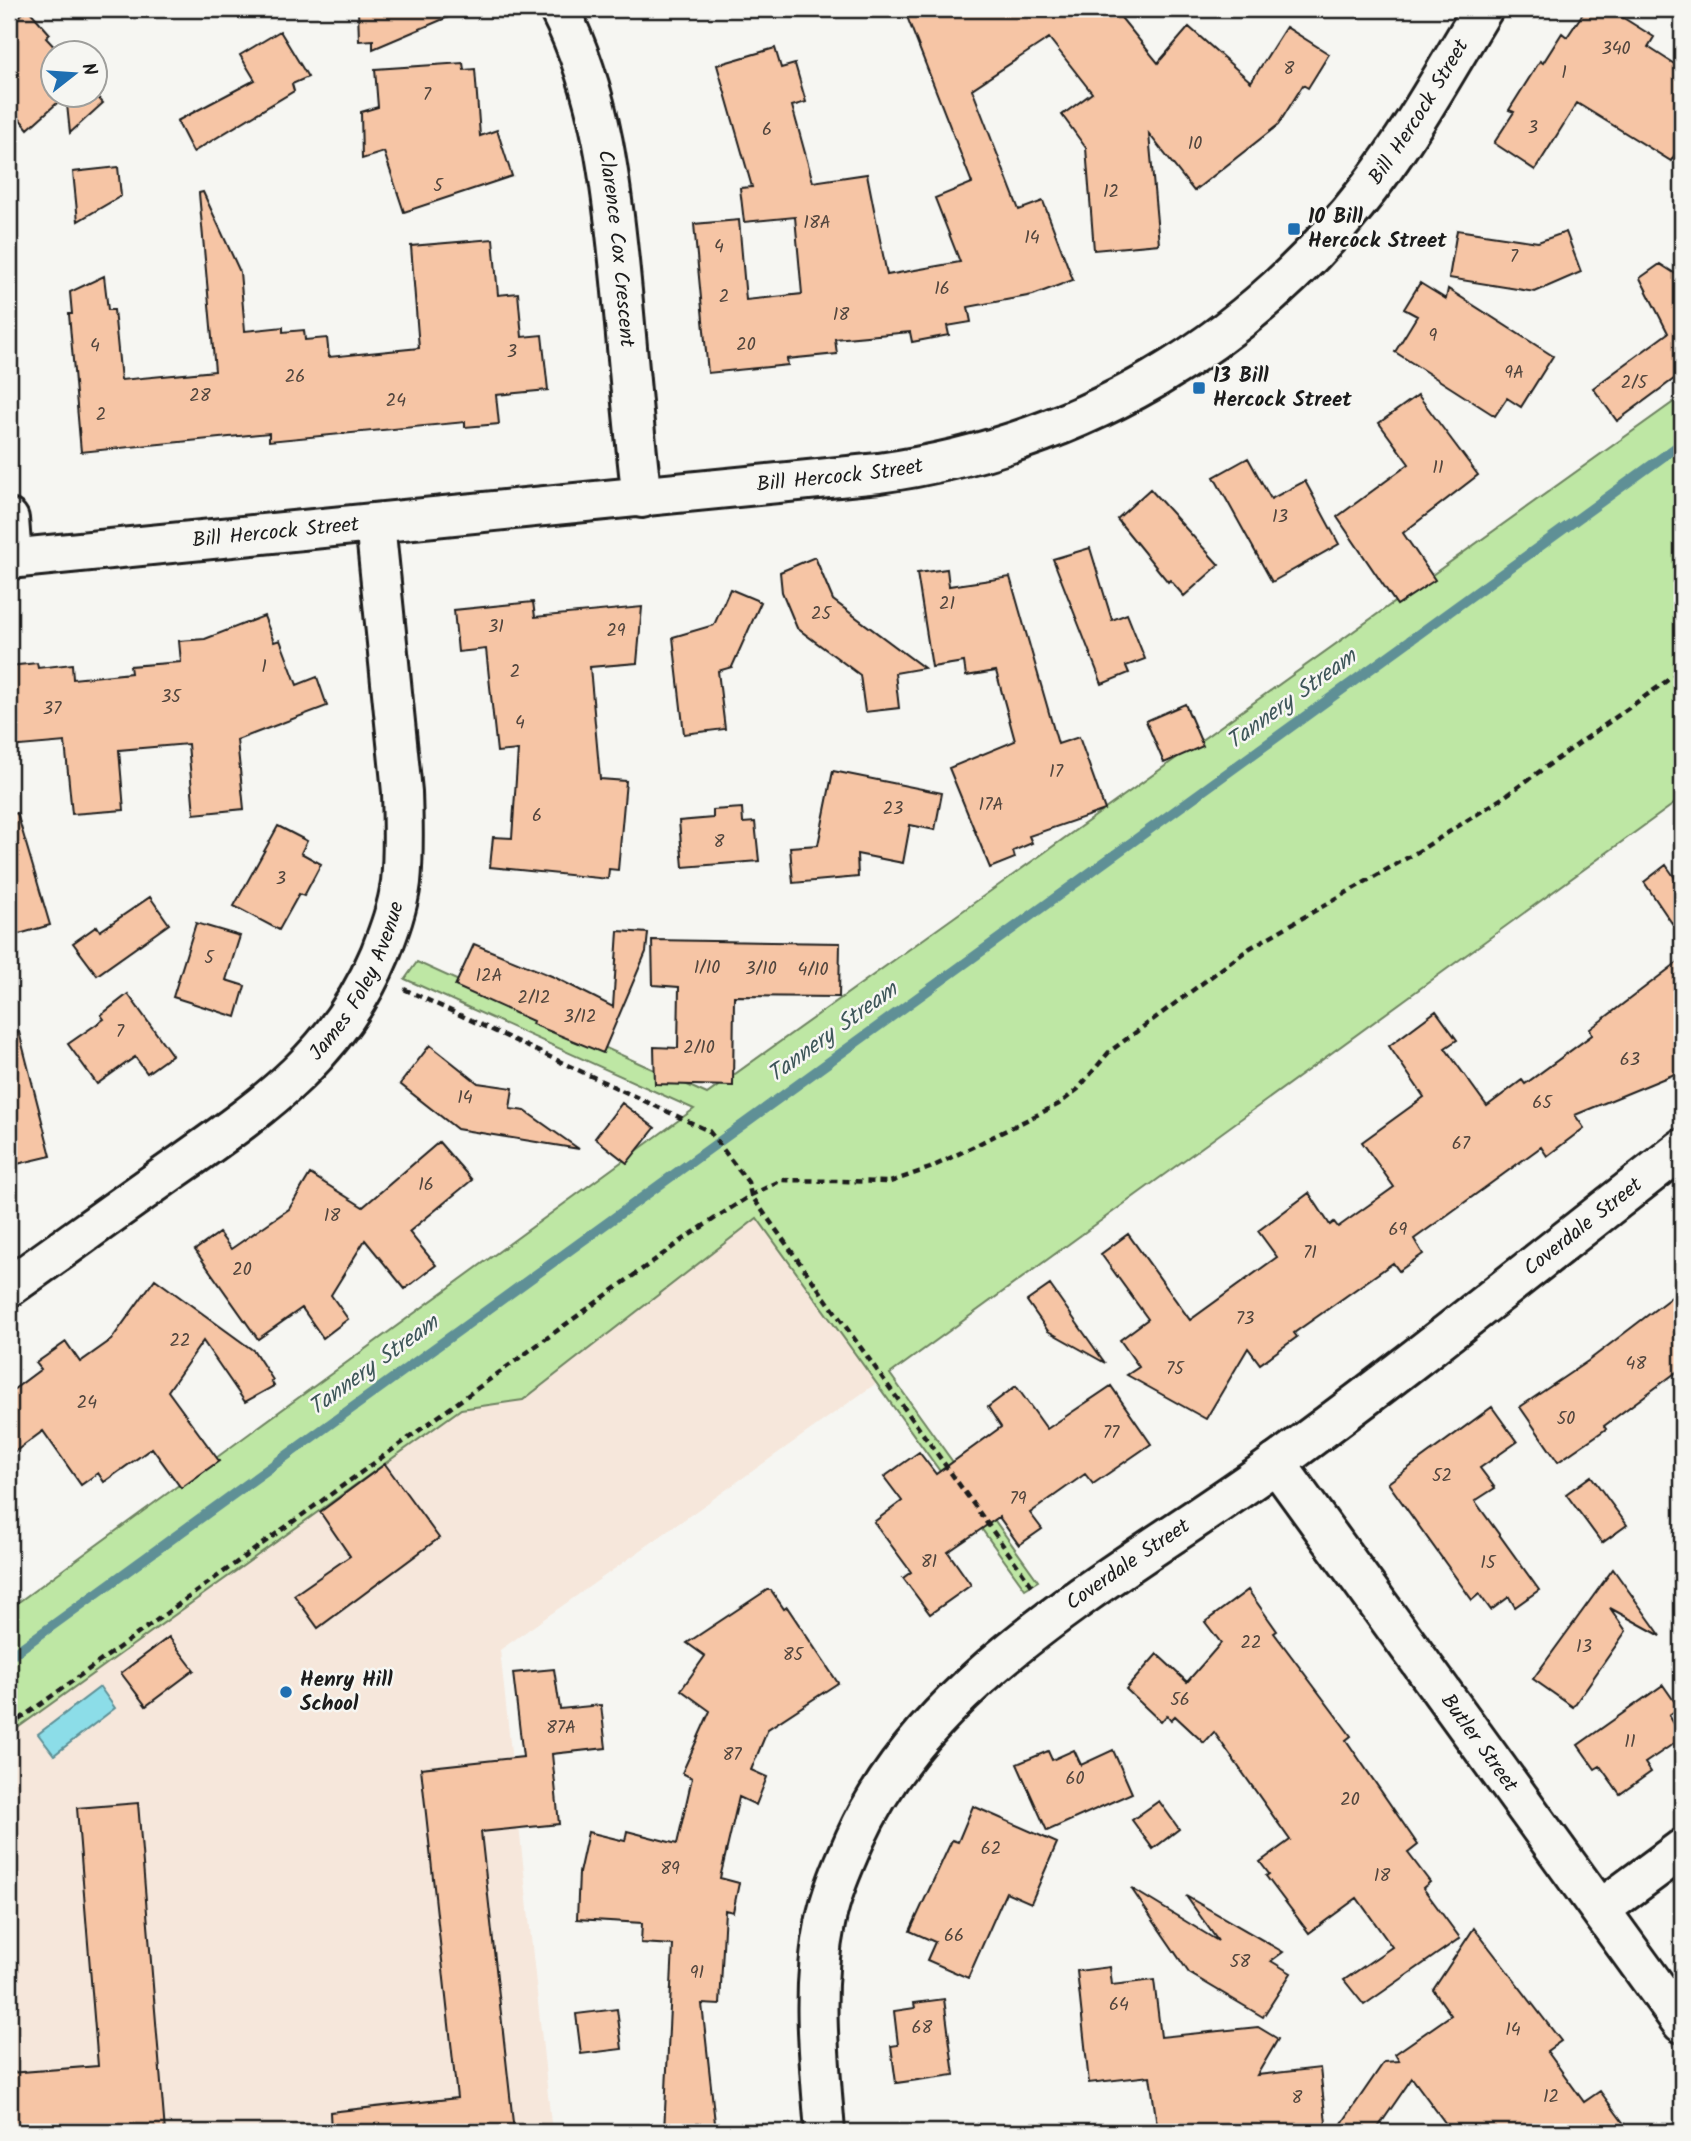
<svg xmlns="http://www.w3.org/2000/svg" width="1691" height="2141" viewBox="0 0 1691 2141" font-family="Kalam,sans-serif">
<style>
.built{fill:#f6e7db}
.green{fill:#bee7a4;stroke:#6d8260;stroke-width:2}
.water{fill:#8cdde8;stroke:#5f9096;stroke-width:2}
.lines{fill:none;stroke-linecap:round;stroke-linejoin:round}
.stream{stroke:#5f9096;stroke-width:10}
.building{fill:#f6c5a5;stroke:#1c1c1c;stroke-width:2}
.minor-casing{stroke:#1c1c1c;stroke-width:44}
.path{stroke:#1c1c1c;stroke-width:4.5;stroke-dasharray:7 5;stroke-linecap:butt}
.minor{stroke:#f6f6f2;stroke-width:38}
.poi-dot{fill:#1f6fb2;stroke:#f6f6f2;stroke-width:2.5}
.labels{text-anchor:middle;dominant-baseline:central;stroke-width:5;stroke-linejoin:round;paint-order:stroke}
.number-label{font-size:18px;fill:#52463e}
.street-label{font-size:21px;fill:#1c1c1c;stroke:#f6f6f2}
.poi-label{font-size:21px;font-weight:bold;fill:#1c1c1c;stroke:#f6f6f2;text-anchor:start}
.water-label{font-size:23px;font-style:italic;fill:#3e5659;stroke:#f6f6f2}
</style>
<rect width="100%" height="100%" fill="#f6f6f2"/>
<filter id="ink" filterUnits="userSpaceOnUse"><feTurbulence type="fractalNoise" baseFrequency=".0143" numOctaves="2"/><feDisplacementMap in="SourceGraphic" scale="14" xChannelSelector="R" yChannelSelector="G"/><feConvolveMatrix kernelMatrix="1 2 1 2 8 2 1 2 1" color-interpolation-filters="sRGB"/></filter>
<g filter="url(#ink)">
<path class="built" d="M 757,1218 L 878,1382 L 500,1650 L 552,2132 L 9,2132 L 9,1734 L 462,1409 L 523,1400 Z"/>
<path class="green" d="M 1682,396 L 1682,798 L 890,1374 L 1038,1581 L 1025,1589 L 757,1218 L 523,1400 L 461,1409 L 9,1734 L 9,1609 L 694,1109 L 405,979 L 417,962 L 707,1094 Z"/>
<path class="water" d="M 100,1687 L 115,1708 L 54,1755 L 38,1734 Z"/>
<g class="lines">
<path class="stream" d="M 9,1657 L 1682,443"/>
</g>
<path class="building" d="M 28,9 L 50,34 L 46,38 L 59,52 L 52,52 L 52,94 L 94,93 L 103,103 L 70,133 L 66,95 L 28,129 L 9,106 L 9,25 Z
M 358,9 L 467,9 L 373,49 L 373,40 L 359,41 Z
M 938,9 L 1114,9 L 1158,63 L 1189,27 L 1251,82 L 1286,27 L 1329,54 L 1308,88 L 1303,85 L 1278,125 L 1194,191 L 1149,134 L 1159,244 L 1094,250 L 1086,148 L 1062,115 L 1092,93 L 1049,38 L 972,89 L 1019,210 L 1043,201 L 1073,280 L 1033,295 L 968,307 L 971,322 L 947,326 L 949,335 L 912,342 L 910,332 L 835,339 L 837,354 L 787,359 L 788,365 L 708,373 L 694,224 L 739,220 L 746,300 L 802,294 L 795,217 L 744,222 L 740,188 L 752,187 L 717,65 L 775,48 L 781,68 L 795,64 L 806,102 L 792,106 L 813,182 L 867,174 L 887,275 L 960,262 L 935,198 L 972,183 L 906,14 Z
M 1586,9 L 1609,9 L 1654,37 L 1648,47 L 1682,69 L 1682,142 L 1671,161 L 1577,103 L 1535,170 L 1494,143 L 1514,112 L 1509,110 L 1540,61 L 1543,63 L 1562,33 L 1567,37 Z
M 280,31 L 308,77 L 292,84 L 294,91 L 193,152 L 177,121 L 255,80 L 240,55 Z
M 463,63 L 464,70 L 475,69 L 480,136 L 497,130 L 512,176 L 404,212 L 384,152 L 362,159 L 361,112 L 378,107 L 375,69 Z
M 118,167 L 121,196 L 78,221 L 73,172 Z
M 203,192 L 240,272 L 245,331 L 283,327 L 283,332 L 304,330 L 305,340 L 327,338 L 329,357 L 419,348 L 411,246 L 493,239 L 498,295 L 518,293 L 522,337 L 542,335 L 548,390 L 496,395 L 499,424 L 465,427 L 465,422 L 269,441 L 269,433 L 81,452 L 69,314 L 72,314 L 70,292 L 104,276 L 108,310 L 114,310 L 121,380 L 215,371 L 199,193 Z
M 1457,230 L 1538,242 L 1566,232 L 1581,272 L 1535,292 L 1449,278 Z
M 1660,264 L 1682,278 L 1682,373 L 1617,421 L 1593,388 L 1668,333 L 1640,278 Z
M 1420,283 L 1446,299 L 1448,289 L 1553,356 L 1521,407 L 1507,398 L 1495,416 L 1395,352 L 1417,316 L 1404,309 Z
M 1418,395 L 1478,475 L 1403,533 L 1435,580 L 1397,605 L 1337,517 L 1409,464 L 1379,423 Z
M 1248,458 L 1271,499 L 1305,481 L 1339,544 L 1272,582 L 1214,477 Z
M 1150,489 L 1219,565 L 1184,596 L 1170,580 L 1168,582 L 1117,519 Z
M 1090,548 L 1112,620 L 1127,614 L 1145,659 L 1126,666 L 1129,673 L 1102,684 L 1053,559 Z
M 815,557 L 833,600 L 924,668 L 895,673 L 899,708 L 865,712 L 860,675 L 797,628 L 782,592 L 780,572 Z
M 947,569 L 949,586 L 1010,577 L 1058,744 L 1079,737 L 1105,810 L 1029,836 L 1032,843 L 1013,851 L 1015,858 L 990,868 L 949,768 L 1015,741 L 996,671 L 966,676 L 964,662 L 932,667 L 917,573 Z
M 730,589 L 761,602 L 732,667 L 718,671 L 725,729 L 684,734 L 673,637 L 714,625 Z
M 533,602 L 535,617 L 642,607 L 637,663 L 590,667 L 600,779 L 626,781 L 618,870 L 609,869 L 608,879 L 490,867 L 493,837 L 512,838 L 518,750 L 497,752 L 486,649 L 458,652 L 454,610 Z
M 264,616 L 274,642 L 280,640 L 297,685 L 317,677 L 327,706 L 237,740 L 244,809 L 194,814 L 188,744 L 119,750 L 124,810 L 72,814 L 65,742 L 9,747 L 9,666 L 37,663 L 38,668 L 72,664 L 73,679 L 131,673 L 130,666 L 181,662 L 179,641 L 205,639 Z
M 1185,704 L 1203,746 L 1164,763 L 1146,721 Z
M 833,771 L 942,793 L 935,830 L 910,825 L 903,863 L 857,854 L 858,877 L 793,883 L 790,847 L 818,845 Z
M 742,808 L 743,823 L 755,822 L 759,861 L 683,867 L 679,821 L 713,818 L 713,810 Z
M 17,813 L 50,925 L 9,937 L 9,815 Z
M 278,826 L 307,841 L 301,853 L 321,864 L 304,896 L 299,894 L 279,930 L 234,906 Z
M 1666,865 L 1682,888 L 1682,938 L 1644,882 Z
M 150,897 L 169,924 L 97,975 L 73,943 L 97,926 L 100,931 Z
M 196,923 L 240,936 L 226,980 L 245,986 L 236,1017 L 173,997 Z
M 618,931 L 648,933 L 646,952 L 603,1053 L 532,1024 L 533,1021 L 455,986 L 474,944 L 554,977 L 613,1007 Z
M 652,940 L 840,943 L 839,997 L 734,996 L 733,1086 L 655,1084 L 654,1047 L 678,1048 L 679,987 L 653,985 Z
M 1682,959 L 1682,1071 L 1575,1115 L 1584,1128 L 1547,1156 L 1541,1147 L 1450,1213 L 1414,1239 L 1423,1254 L 1399,1271 L 1393,1263 L 1294,1333 L 1297,1337 L 1260,1364 L 1248,1348 L 1206,1419 L 1127,1375 L 1139,1367 L 1120,1340 L 1148,1319 L 1101,1254 L 1128,1234 L 1190,1320 L 1277,1257 L 1258,1231 L 1309,1193 L 1330,1225 L 1334,1222 L 1338,1227 L 1394,1187 L 1362,1142 L 1424,1097 L 1389,1046 L 1436,1011 L 1457,1040 L 1445,1048 L 1487,1106 L 1522,1080 L 1525,1084 L 1592,1035 L 1590,1029 Z
M 128,994 L 172,1055 L 147,1073 L 135,1057 L 97,1084 L 68,1044 L 104,1019 L 101,1015 Z
M 19,1032 L 51,1156 L 9,1166 L 9,1033 Z
M 430,1045 L 478,1083 L 513,1088 L 510,1109 L 525,1111 L 579,1149 L 457,1129 L 400,1084 Z
M 622,1103 L 655,1128 L 627,1163 L 595,1138 Z
M 439,1142 L 472,1180 L 409,1232 L 436,1265 L 405,1289 L 365,1240 L 331,1295 L 348,1319 L 323,1338 L 302,1308 L 258,1339 L 195,1250 L 219,1233 L 231,1249 L 289,1209 L 310,1174 L 363,1207 Z
M 155,1279 L 254,1351 L 273,1380 L 271,1381 L 274,1386 L 245,1402 L 203,1341 L 168,1391 L 219,1461 L 181,1488 L 152,1448 L 104,1482 L 98,1473 L 81,1485 L 43,1431 L 9,1456 L 9,1393 L 41,1369 L 36,1363 L 66,1342 L 80,1362 L 111,1340 Z
M 1050,1285 L 1105,1363 L 1048,1331 L 1027,1301 Z
M 1682,1289 L 1682,1368 L 1604,1426 L 1606,1429 L 1558,1462 L 1520,1407 L 1588,1361 Z
M 1016,1386 L 1047,1429 L 1111,1386 L 1151,1444 L 1093,1484 L 1085,1474 L 1030,1513 L 1042,1529 L 1019,1545 L 999,1517 L 948,1552 L 971,1585 L 930,1614 L 903,1578 L 911,1572 L 874,1522 L 902,1501 L 884,1477 L 919,1452 L 936,1474 L 1001,1427 L 988,1407 Z
M 1492,1407 L 1517,1442 L 1480,1468 L 1495,1488 L 1475,1501 L 1539,1590 L 1515,1607 L 1509,1597 L 1491,1610 L 1479,1594 L 1472,1600 L 1388,1483 Z
M 385,1464 L 439,1538 L 318,1628 L 294,1595 L 350,1556 L 320,1512 Z
M 1591,1476 L 1627,1525 L 1602,1543 L 1566,1494 Z
M 1613,1569 L 1661,1636 L 1610,1608 L 1626,1631 L 1573,1707 L 1533,1679 Z
M 767,1590 L 771,1590 L 784,1609 L 787,1607 L 838,1683 L 768,1729 L 751,1770 L 767,1777 L 756,1805 L 739,1797 L 720,1878 L 739,1883 L 733,1912 L 725,1910 L 720,2005 L 702,2004 L 716,2132 L 664,2132 L 673,1945 L 641,1943 L 642,1923 L 577,1919 L 579,1873 L 588,1832 L 625,1841 L 627,1831 L 677,1844 L 692,1778 L 682,1773 L 710,1711 L 681,1690 L 705,1656 L 687,1643 Z
M 1248,1590 L 1277,1631 L 1274,1633 L 1351,1736 L 1346,1740 L 1418,1845 L 1408,1853 L 1430,1882 L 1423,1888 L 1460,1938 L 1364,2005 L 1344,1980 L 1392,1947 L 1357,1898 L 1309,1933 L 1266,1876 L 1269,1874 L 1260,1862 L 1290,1840 L 1214,1732 L 1204,1743 L 1175,1716 L 1171,1720 L 1167,1715 L 1161,1722 L 1126,1689 L 1157,1654 L 1187,1682 L 1221,1643 L 1205,1622 Z
M 169,1637 L 194,1670 L 146,1706 L 121,1673 Z
M 554,1669 L 560,1709 L 601,1705 L 606,1748 L 552,1754 L 559,1824 L 481,1832 L 514,2132 L 331,2132 L 330,2112 L 457,2098 L 421,1768 L 523,1757 L 513,1673 Z
M 1663,1685 L 1679,1708 L 1669,1715 L 1682,1738 L 1645,1763 L 1651,1772 L 1620,1794 L 1600,1766 L 1595,1769 L 1578,1745 Z
M 1074,1750 L 1081,1765 L 1113,1750 L 1132,1793 L 1047,1831 L 1017,1764 L 1048,1751 L 1052,1760 Z
M 1159,1801 L 1179,1829 L 1153,1849 L 1132,1820 Z
M 138,1803 L 165,2132 L 100,2132 L 99,2127 L 9,2132 L 9,2073 L 98,2066 L 77,1808 Z
M 973,1806 L 1057,1843 L 1031,1903 L 1006,1892 L 968,1978 L 927,1960 L 935,1942 L 910,1931 L 952,1840 L 958,1842 Z
M 1131,1888 L 1218,1941 L 1186,1896 L 1283,1952 L 1271,1961 L 1291,1973 L 1263,2017 L 1189,1973 Z
M 1474,1928 L 1561,2041 L 1547,2051 L 1584,2102 L 1600,2091 L 1630,2132 L 1452,2132 L 1412,2078 L 1375,2132 L 1336,2132 L 1384,2062 L 1399,2061 L 1395,2054 L 1451,2015 L 1433,1990 Z
M 1110,1967 L 1112,1985 L 1154,1980 L 1161,2037 L 1258,2027 L 1278,2039 L 1257,2075 L 1320,2068 L 1327,2132 L 1158,2132 L 1150,2076 L 1089,2083 L 1077,1971 Z
M 944,1999 L 954,2075 L 896,2083 L 891,2046 L 898,2045 L 894,2011 L 915,2008 L 914,2003 Z
M 617,2009 L 622,2049 L 581,2054 L 576,2014 Z"/>
<g class="lines">
<g class="minor-casing">
<g id="minor">
<path id="s1" d="M 559,9 C 602,93 612,188 621,281 C 628,353 633,426 642,498"/>
<path d="M 9,519 L 12,558"/>
<path id="s2" d="M 9,559 L 879,473 C 1078,445 1247,347 1369,188 C 1412,132 1447,68 1483,9"/>
<path id="s3" d="M 9,1287 C 67,1246 124,1204 183,1163 C 267,1104 339,1053 380,954 C 389,931 398,907 401,882 C 404,852 403,822 402,792 L 375,523"/>
<path id="s4" d="M 1276,1463 L 1682,2023"/>
<path d="M 1601,1909 L 1682,1849"/>
<path id="s5" d="M 825,2132 C 820,2064 811,1993 825,1924 C 830,1896 843,1866 855,1839 C 930,1671 1132,1568 1275,1464 C 1414,1363 1547,1254 1682,1149"/>
</g>
</g>
<path class="path" d="M 404,989 L 709,1131 L 748,1182 L 751,1195 L 1033,1587
M 9,1727 L 688,1236 L 751,1195 L 782,1180 L 890,1182 L 930,1168 L 1059,1104 L 1078,1089 L 1109,1052 L 1250,948 L 1419,851 L 1501,799 L 1682,670"/>
<use href="#minor" class="minor"/>
</g>
</g>
<g class="poi-dot">
<rect x="1287" y="222" width="14" height="14" rx="3.5"/>
<rect x="1192" y="381" width="14" height="14" rx="3.5"/>
<circle cx="286" cy="1692" r="7"/>
</g>
<g class="labels">
<g class="number-label">
<text x="1616" y="49">340</text>
<text x="1289" y="69">8</text>
<text x="1564" y="73">1</text>
<text x="427" y="95">7</text>
<text x="1533" y="128">3</text>
<text x="767" y="130">6</text>
<text x="1195" y="144">10</text>
<text x="438" y="186">5</text>
<text x="1111" y="192">12</text>
<text x="817" y="223">18A</text>
<text x="1032" y="238">14</text>
<text x="719" y="247">4</text>
<text x="1514" y="257">7</text>
<text x="942" y="289">16</text>
<text x="724" y="297">2</text>
<text x="841" y="315">18</text>
<text x="1433" y="336">9</text>
<text x="746" y="345">20</text>
<text x="95" y="346">4</text>
<text x="512" y="352">3</text>
<text x="1514" y="373">9A</text>
<text x="295" y="377">26</text>
<text x="1634" y="383">2/5</text>
<text x="200" y="396">28</text>
<text x="396" y="401">24</text>
<text x="101" y="415">2</text>
<text x="1438" y="468">11</text>
<text x="1280" y="517">13</text>
<text x="947" y="604">21</text>
<text x="821" y="614">25</text>
<text x="496" y="627">31</text>
<text x="616" y="631">29</text>
<text x="264" y="667">1</text>
<text x="515" y="672">2</text>
<text x="171" y="697">35</text>
<text x="52" y="709">37</text>
<text x="520" y="723">4</text>
<text x="1056" y="772">17</text>
<text x="991" y="805">17A</text>
<text x="893" y="809">23</text>
<text x="537" y="816">6</text>
<text x="719" y="842">8</text>
<text x="281" y="879">3</text>
<text x="209" y="958">5</text>
<text x="707" y="968">1/10</text>
<text x="761" y="969">3/10</text>
<text x="813" y="970">4/10</text>
<text x="489" y="976">12A</text>
<text x="534" y="998">2/12</text>
<text x="580" y="1017">3/12</text>
<text x="120" y="1032">7</text>
<text x="699" y="1048">2/10</text>
<text x="1630" y="1060">63</text>
<text x="465" y="1098">14</text>
<text x="1542" y="1103">65</text>
<text x="1461" y="1144">67</text>
<text x="426" y="1185">16</text>
<text x="332" y="1216">18</text>
<text x="1398" y="1230">69</text>
<text x="1310" y="1253">71</text>
<text x="242" y="1270">20</text>
<text x="1245" y="1319">73</text>
<text x="180" y="1341">22</text>
<text x="1636" y="1364">48</text>
<text x="1175" y="1369">75</text>
<text x="87" y="1403">24</text>
<text x="1566" y="1419">50</text>
<text x="1111" y="1433">77</text>
<text x="1442" y="1476">52</text>
<text x="1018" y="1499">79</text>
<text x="929" y="1562">81</text>
<text x="1488" y="1563">15</text>
<text x="1251" y="1643">22</text>
<text x="1584" y="1647">13</text>
<text x="793" y="1655">85</text>
<text x="1180" y="1700">56</text>
<text x="561" y="1728">87A</text>
<text x="1630" y="1742">11</text>
<text x="732" y="1755">87</text>
<text x="1075" y="1779">60</text>
<text x="1350" y="1800">20</text>
<text x="991" y="1849">62</text>
<text x="670" y="1869">89</text>
<text x="1382" y="1876">18</text>
<text x="954" y="1936">66</text>
<text x="1240" y="1962">58</text>
<text x="697" y="1973">91</text>
<text x="1119" y="2005">64</text>
<text x="922" y="2028">68</text>
<text x="1513" y="2030">14</text>
<text x="1551" y="2097">12</text>
<text x="1297" y="2098">8</text>
</g>
<g class="street-label">
<text stroke="none"><textPath href="#s2" startOffset="1547">Bill Hercock Street</textPath></text>
<text stroke="none"><textPath href="#s1" startOffset="248">Clarence Cox Crescent</textPath></text>
<text stroke="none"><textPath href="#s2" startOffset="835">Bill Hercock Street</textPath></text>
<text stroke="none"><textPath href="#s2" startOffset="268">Bill Hercock Street</textPath></text>
<text stroke="none"><textPath href="#s3" startOffset="471">James Foley Avenue</textPath></text>
<text stroke="none"><textPath href="#s5" startOffset="1258">Coverdale Street</textPath></text>
<text stroke="none"><textPath href="#s5" startOffset="691">Coverdale Street</textPath></text>
<text stroke="none"><textPath href="#s4" startOffset="346">Butler Street</textPath></text>
</g>
<g class="poi-label">
<text x="1308" y="217">10 Bill<tspan x="1308" dy="24">Hercock Street</tspan></text>
<text x="1213" y="376">13 Bill<tspan x="1213" dy="24">Hercock Street</tspan></text>
<text x="300" y="1680">Henry Hill<tspan x="300" dy="24">School</tspan></text>
</g>
<g class="water-label">
<text transform="translate(1292 700) rotate(-36)">Tannery Stream</text>
<text transform="translate(833 1033) rotate(-36)">Tannery Stream</text>
<text transform="translate(374 1366) rotate(-36)">Tannery Stream</text>
</g>
</g>
<rect width="1691" height="2141" fill="none" stroke="#f6f6f2" stroke-width="35"/>
<rect x="18" y="18" width="1656" height="2106" fill="none" stroke="#1c1c1c" stroke-width="2.5" filter="url(#ink)"/>
<g transform="translate(74 74) rotate(73)"><circle r="33" fill="#f6f6f2" stroke="#9f9f9c" stroke-width="2"/>
<path d="M0-5L12 26L0 18L-12 26Z" fill="#1f6fb2"/>
<text y="-10" font-size="19" font-weight="bold" text-anchor="middle" fill="#1c1c1c">N</text>
</g>
</svg>
